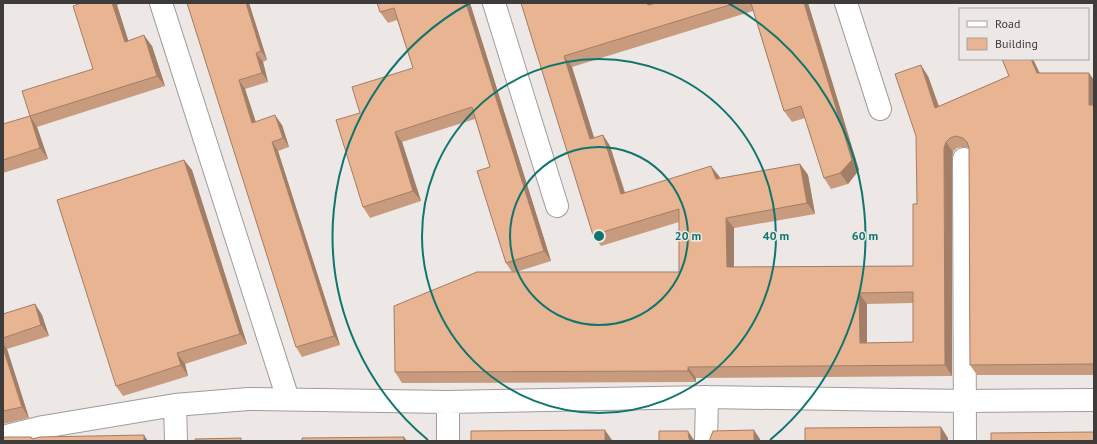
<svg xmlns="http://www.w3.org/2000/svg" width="1097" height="444" viewBox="0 0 1097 444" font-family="'PT Sans',sans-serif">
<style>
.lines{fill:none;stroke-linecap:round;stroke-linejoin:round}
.minor-casing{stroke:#a09c9a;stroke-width:24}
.minor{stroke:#fff;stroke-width:22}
.wall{fill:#c89b7e;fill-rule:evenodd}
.shaded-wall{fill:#a27e66}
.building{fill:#e8b492;stroke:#a27e66;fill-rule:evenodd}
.ring{fill:none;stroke:#0f766e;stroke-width:2}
.centre{fill:#0f766e;stroke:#ede8e6;stroke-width:2}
.ring-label{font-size:12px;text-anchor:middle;font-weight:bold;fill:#0f766e;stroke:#ede8e6;stroke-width:3;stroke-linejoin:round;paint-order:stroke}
</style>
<rect width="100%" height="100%" fill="#ede8e6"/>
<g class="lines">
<g class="minor-casing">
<path id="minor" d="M 161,3 L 288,399
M 494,3 L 557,206
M 846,3 L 880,109
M 964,159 L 965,441
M 448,402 L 448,441
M 175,405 L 176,441
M 3,437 L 43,427 L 175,405 L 248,399 L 448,402 L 707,397 L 965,401 L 1094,400
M 706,441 L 707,397"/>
</g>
<use href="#minor" class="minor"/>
</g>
<path class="wall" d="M 81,3 L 123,3 L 117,5 L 128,41 L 152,46 L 165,86 L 37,127 L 48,159 L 3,173 L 3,124 L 30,116 L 93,69 Z
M 187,3 L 249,3 L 267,60 L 263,62 L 268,82 L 245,89 L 256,122 L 282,125 L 289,147 L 278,151 L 340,345 L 302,357 L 296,347 Z
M 377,3 L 470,3 L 551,261 L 516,272 L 679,272 L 679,222 L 601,246 L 593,235 L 521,3 L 652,4 L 656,3 L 808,3 L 859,170 L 848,184 L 831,189 L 824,178 L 805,118 L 792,122 L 784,111 L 753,11 L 572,67 L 594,138 L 603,135 L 610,146 L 625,192 L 719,176 L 720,178 L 800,164 L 808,175 L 815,214 L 734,228 L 734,267 L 913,266 L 917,204 L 928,76 L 939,106 L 1009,76 L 1002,59 L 1033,59 L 1040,73 L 1094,80 L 1094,375 L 977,375 L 970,365 L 969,148 L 964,147 L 957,148 L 953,152 L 952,159 L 952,376 L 696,378 L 696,382 L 402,383 L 395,372 L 512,272 L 506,263 L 490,167 L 475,119 L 402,142 L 421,201 L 370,218 L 363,207 L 360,113 L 413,68 L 397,20 L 388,23 L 380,12 ZM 913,303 L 913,342 L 867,343 L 867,304 Z
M 184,160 L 192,170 L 247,344 L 185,364 L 188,376 L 123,396 L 116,386 Z
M 35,304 L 42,315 L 49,336 L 7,349 L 29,418 L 3,424 L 3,314 Z"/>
<path class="shaded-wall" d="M 112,3 L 116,3 L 117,5 L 132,52 L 125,42 Z
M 246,3 L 249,3 L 267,60 L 261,51 Z
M 466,3 L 470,3 L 551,261 L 544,251 Z
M 647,3 L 652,3 L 656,16 L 648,5 Z
M 804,3 L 808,3 L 859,170 L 848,184 L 840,173 Z
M 144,35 L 152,46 L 165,86 L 157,76 Z
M 256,53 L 263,62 L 268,82 L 262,73 Z
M 564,56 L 572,67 L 598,150 L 590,139 Z
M 1031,59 L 1033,59 L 1044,84 L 1037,73 Z
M 921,65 L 928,76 L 943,119 L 935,108 Z
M 1089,73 L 1094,80 L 1094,111 L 1089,105 Z
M 239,80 L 245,89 L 259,132 L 252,123 Z
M 275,115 L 282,125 L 289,147 L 283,138 Z
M 30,116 L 37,127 L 48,159 L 40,148 Z
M 395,132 L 402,142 L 421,201 L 413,191 Z
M 603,135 L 610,146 L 628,204 L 621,194 Z
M 272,142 L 278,151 L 340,345 L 334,336 Z
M 946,142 L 953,152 L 952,159 L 952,376 L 945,365 L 944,148 Z
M 184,160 L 192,170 L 247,344 L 240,334 Z
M 800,164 L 808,175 L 815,214 L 807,203 Z
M 711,166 L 719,176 L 723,190 L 716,179 Z
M 726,218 L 734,228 L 734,278 L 727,267 Z
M 859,293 L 867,304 L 867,354 L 860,343 Z
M 35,304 L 42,315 L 49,336 L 41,325 Z
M 3,343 L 7,349 L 29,418 L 22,407 L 3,348 Z
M 177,353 L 185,364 L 188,376 L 181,365 Z
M 688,367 L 696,378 L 696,382 L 688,371 Z
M 941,427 L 948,438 L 948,441 L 941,441 Z
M 605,430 L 612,440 L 612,441 L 605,441 Z
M 754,430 L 760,439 L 760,441 L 754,441 Z
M 688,431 L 694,440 L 694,441 L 691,441 L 689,439 Z
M 144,435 L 148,441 L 144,441 Z
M 404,437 L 407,441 L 404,441 Z"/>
<path class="building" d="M 81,3 L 112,3 L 125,42 L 144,35 L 157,76 L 30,116 L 22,91 L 93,69 L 73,6 Z
M 187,3 L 246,3 L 261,51 L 256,53 L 262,73 L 239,80 L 252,123 L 275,115 L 283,138 L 272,142 L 334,336 L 296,347 Z
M 377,3 L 466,3 L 544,251 L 506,263 L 477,171 L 490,167 L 472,107 L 395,132 L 413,191 L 363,207 L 336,120 L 360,113 L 352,87 L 413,68 L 394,8 L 380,12 Z
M 521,3 L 647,3 L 648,5 L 656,3 L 736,3 L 564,56 L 590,139 L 603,135 L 621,194 L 711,166 L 716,179 L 800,164 L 807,203 L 726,218 L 727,267 L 913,266 L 913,204 L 917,204 L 916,136 L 895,74 L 921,65 L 935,108 L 1009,76 L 1002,59 L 1031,59 L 1037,73 L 1089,73 L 1089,105 L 1094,105 L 1094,364 L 970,365 L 969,148 L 967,142 L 963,138 L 956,136 L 950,138 L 946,142 L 944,148 L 945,365 L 688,367 L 688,371 L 395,372 L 394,306 L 477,272 L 679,272 L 679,209 L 593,235 ZM 913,292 L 913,342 L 860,343 L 859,293 Z
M 751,3 L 804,3 L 852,160 L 840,173 L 824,178 L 801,106 L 784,111 Z
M 30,116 L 40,148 L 3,160 L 3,124 Z
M 184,160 L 240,334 L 177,353 L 181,365 L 116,386 L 57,200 Z
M 35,304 L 41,325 L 3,338 L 3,314 Z
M 3,348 L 22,407 L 3,411 Z
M 941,427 L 941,441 L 805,441 L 805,428 Z
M 605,430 L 605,441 L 471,441 L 471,431 Z
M 754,430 L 754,441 L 709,441 L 710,439 L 713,431 Z
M 659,431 L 688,431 L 689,439 L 692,441 L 659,441 Z
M 1094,432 L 1094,441 L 991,441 L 991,433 Z
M 144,435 L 144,441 L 3,441 L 3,438 L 5,437 L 31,437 L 32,439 L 40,437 Z
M 404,437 L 404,441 L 302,441 L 302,438 Z
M 241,438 L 241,441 L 195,441 L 195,439 Z"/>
<g class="ring">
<circle cx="599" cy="236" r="89"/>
<circle cx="599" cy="236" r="177"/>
<path d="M428 440A266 266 0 0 1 470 3M728 3A266 266 0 0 1 770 440"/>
</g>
<circle cx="599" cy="236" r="6" class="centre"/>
<g class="ring-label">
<text x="688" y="240">20 m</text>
<text x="776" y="240">40 m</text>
<text x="865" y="240">60 m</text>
</g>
<rect width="1097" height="444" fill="none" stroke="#3d3c3b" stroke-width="8"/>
<rect x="959" y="8" width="130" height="52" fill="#ede8e6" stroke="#a7a3a2"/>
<rect x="967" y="21" width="20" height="6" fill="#ffffff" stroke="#a7a3a2"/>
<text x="995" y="28" font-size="12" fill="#3d3c3b">Road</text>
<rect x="967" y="38" width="20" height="12" fill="#e8b492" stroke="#a7a3a2"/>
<text x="995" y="48" font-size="12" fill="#3d3c3b">Building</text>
</svg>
